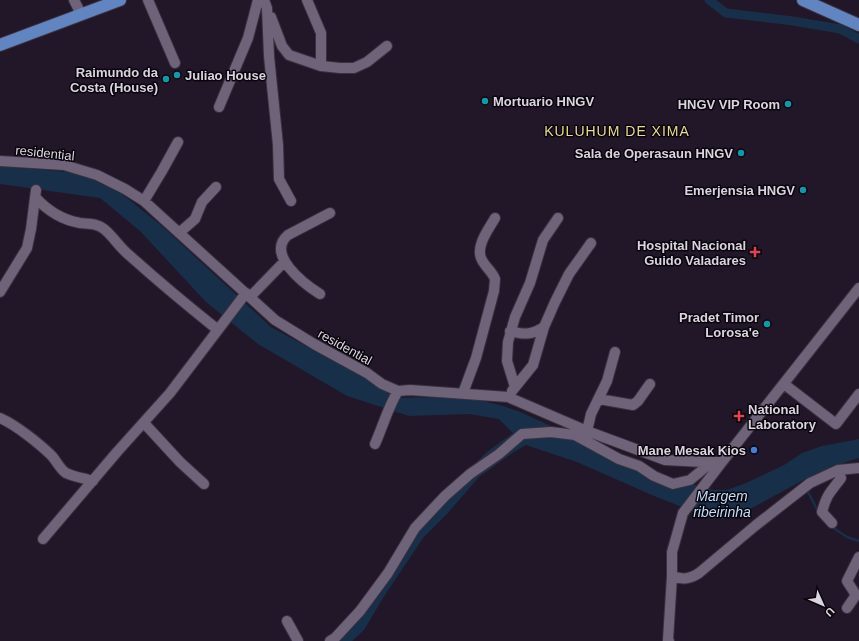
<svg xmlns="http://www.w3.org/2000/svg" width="859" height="641" viewBox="0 0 859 641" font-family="Helvetica,sans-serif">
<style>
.water{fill:#172f48}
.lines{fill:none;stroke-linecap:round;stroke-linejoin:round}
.stream{stroke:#172f48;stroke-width:2.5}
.canal{stroke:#172f48;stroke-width:9}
.minor-casing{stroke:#39313f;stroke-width:12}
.major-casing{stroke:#39313f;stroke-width:14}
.minor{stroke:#6f6379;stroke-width:10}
.major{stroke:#6185c1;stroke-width:12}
.culture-dot{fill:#0f9aa8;stroke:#09050c;stroke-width:1.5}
.health-dot{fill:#e0444e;stroke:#09050c;stroke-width:1.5}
.shop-dot{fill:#3f7fe0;stroke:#09050c;stroke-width:1.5}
.labels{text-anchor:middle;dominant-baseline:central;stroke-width:3;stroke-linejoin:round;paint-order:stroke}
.poi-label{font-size:13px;font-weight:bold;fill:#dbd4e0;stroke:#09050c;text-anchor:end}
.street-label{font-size:13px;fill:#dbd4e0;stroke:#09050c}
.neighbourhood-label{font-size:14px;letter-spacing:1px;fill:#e9da8c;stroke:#09050c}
.water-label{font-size:14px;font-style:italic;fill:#c2defc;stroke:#09050c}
</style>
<rect width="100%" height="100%" fill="#221729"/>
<path class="water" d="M 0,166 L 79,173 L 121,193 L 163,227 L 271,327 L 363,377 L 397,398 L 436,397 L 478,400 L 500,405 L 518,411 L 551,426 L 653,479 L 673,484 L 696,485 L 714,490 L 727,490 L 746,483 L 784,465 L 802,453 L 822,446 L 859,439 L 859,458 L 834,466 L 811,476 L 739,515 L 723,519 L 710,518 L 695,512 L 654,496 L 577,462 L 526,445 L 514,452 L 479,477 L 447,514 L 423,538 L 383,598 L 364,630 L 352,641 L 324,641 L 345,625 L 389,568 L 413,522 L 488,451 L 513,433 L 499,419 L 469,414 L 409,416 L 347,396 L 258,344 L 206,302 L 140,231 L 100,198 L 0,184 Z"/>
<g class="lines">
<path class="stream" d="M 808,492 L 818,511
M 832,527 L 847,537 L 859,541"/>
<path class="canal" d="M 709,0 L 726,13 L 793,21 L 840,29 L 859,39"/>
<g class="minor-casing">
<path id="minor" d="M 74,0 L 81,14
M 148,0 L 175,63
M 264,0 L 267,8 L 269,56 L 278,145 L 279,179 L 291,201
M 307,0 L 321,33 L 321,66
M 271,17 L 282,46 L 289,55 L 321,66 L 340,68 L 354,68 L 367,62 L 387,46
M 219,107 L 248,38 L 258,0
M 0,161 L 64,165 L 97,175 L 125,189 L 144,201 L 275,320 L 314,344 L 367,373 L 382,384 L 398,391 L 410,390 L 508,397 L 587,431 L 665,460 L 703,462 L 722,462
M 36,198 C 48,211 63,220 80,223 C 89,224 96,223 104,229 C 112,235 120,248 129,255 C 158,281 188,306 218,330
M 144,201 L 162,171 L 178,142
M 179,233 L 195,219 L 202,202 L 216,187
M 0,292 L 27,248 L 31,229 L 36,190
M 320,294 C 304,284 265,254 288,235 L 330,213
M 250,297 L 284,262
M 510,331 C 524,335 532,335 544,327
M 784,384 L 836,424 L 859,394
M 515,387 L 507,361 L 508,342 L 515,317 L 530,283 L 543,240 L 558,218
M 512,391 L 533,365 L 544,327 L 555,302 L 569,274 L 591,243
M 463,393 L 476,358 L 494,291 L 495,279 C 492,271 484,266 481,258 C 476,245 489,229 495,218
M 599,399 L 633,405 L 638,401 L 650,384
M 0,418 C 16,425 40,444 52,456 C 57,462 60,469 66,473 C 74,477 84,478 93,481
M 144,423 L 180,462 L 204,484
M 587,431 L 591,414 L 607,381 L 615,352
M 375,444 C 383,426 388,407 398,391
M 832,523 L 822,512 C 827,493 831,492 841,478 L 838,470
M 43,539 L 117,452 L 170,393 L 246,293
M 672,576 C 683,580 690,579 699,573 L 755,526 L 810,483 L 838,470 L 859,468
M 847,608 L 856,595 L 847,581 L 859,557
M 287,621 L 298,641
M 330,641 L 335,638 L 360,611 L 388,573 L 415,528 L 445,496 L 470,474 L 499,454 L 522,434 L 551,432 L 575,435 L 619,459 L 639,466 L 654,476 L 673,484 L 690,480 L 712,462
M 669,641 L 668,640 L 672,576 L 672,552 L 683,513 L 722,462 L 859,288"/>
</g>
<g class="major-casing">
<path id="major" d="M 803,0 L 859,25
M 0,45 L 120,0"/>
</g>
<use href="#minor" class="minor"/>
<use href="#major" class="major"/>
</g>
<g class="culture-dot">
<circle cx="177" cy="75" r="4"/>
<circle cx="166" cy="79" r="4"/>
<circle cx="485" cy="101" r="4"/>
<circle cx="788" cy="104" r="4"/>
<circle cx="741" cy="153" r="4"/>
<circle cx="803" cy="190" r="4"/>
<circle cx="767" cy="324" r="4"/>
</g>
<g class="health-dot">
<path d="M753 246h4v4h4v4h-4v4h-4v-4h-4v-4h4z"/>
<path d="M737 410h4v4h4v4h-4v4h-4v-4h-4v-4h4z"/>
</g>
<circle class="shop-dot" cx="754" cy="450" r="4"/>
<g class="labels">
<g class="poi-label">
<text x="158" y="72">Raimundo da<tspan x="158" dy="15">Costa (House)</tspan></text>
<text x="185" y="75" text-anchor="start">Juliao House</text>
<text x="493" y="101" text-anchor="start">Mortuario HNGV</text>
<text x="780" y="104">HNGV VIP Room</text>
<text x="733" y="153">Sala de Operasaun HNGV</text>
<text x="795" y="190">Emerjensia HNGV</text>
<text x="746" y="245">Hospital Nacional<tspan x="746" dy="15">Guido Valadares</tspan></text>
<text x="759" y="317">Pradet Timor<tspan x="759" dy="15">Lorosa'e</tspan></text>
<text x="748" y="409" text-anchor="start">National<tspan x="748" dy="15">Laboratory</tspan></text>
<text x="746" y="450">Mane Mesak Kios</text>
</g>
<g class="street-label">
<text transform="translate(45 153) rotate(6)">residential</text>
<text transform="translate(345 347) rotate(29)">residential</text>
</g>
<g class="neighbourhood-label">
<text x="617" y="131">KULUHUM DE XIMA</text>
</g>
<g class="water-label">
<text x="722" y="496">Margem<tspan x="722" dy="16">ribeirinha</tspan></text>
</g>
</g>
<g transform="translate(823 605) rotate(135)" stroke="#09050c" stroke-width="3" paint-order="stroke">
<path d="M0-3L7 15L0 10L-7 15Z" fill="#dbd4e0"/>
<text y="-6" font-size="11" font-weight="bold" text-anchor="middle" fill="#dbd4e0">U</text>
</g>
</svg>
